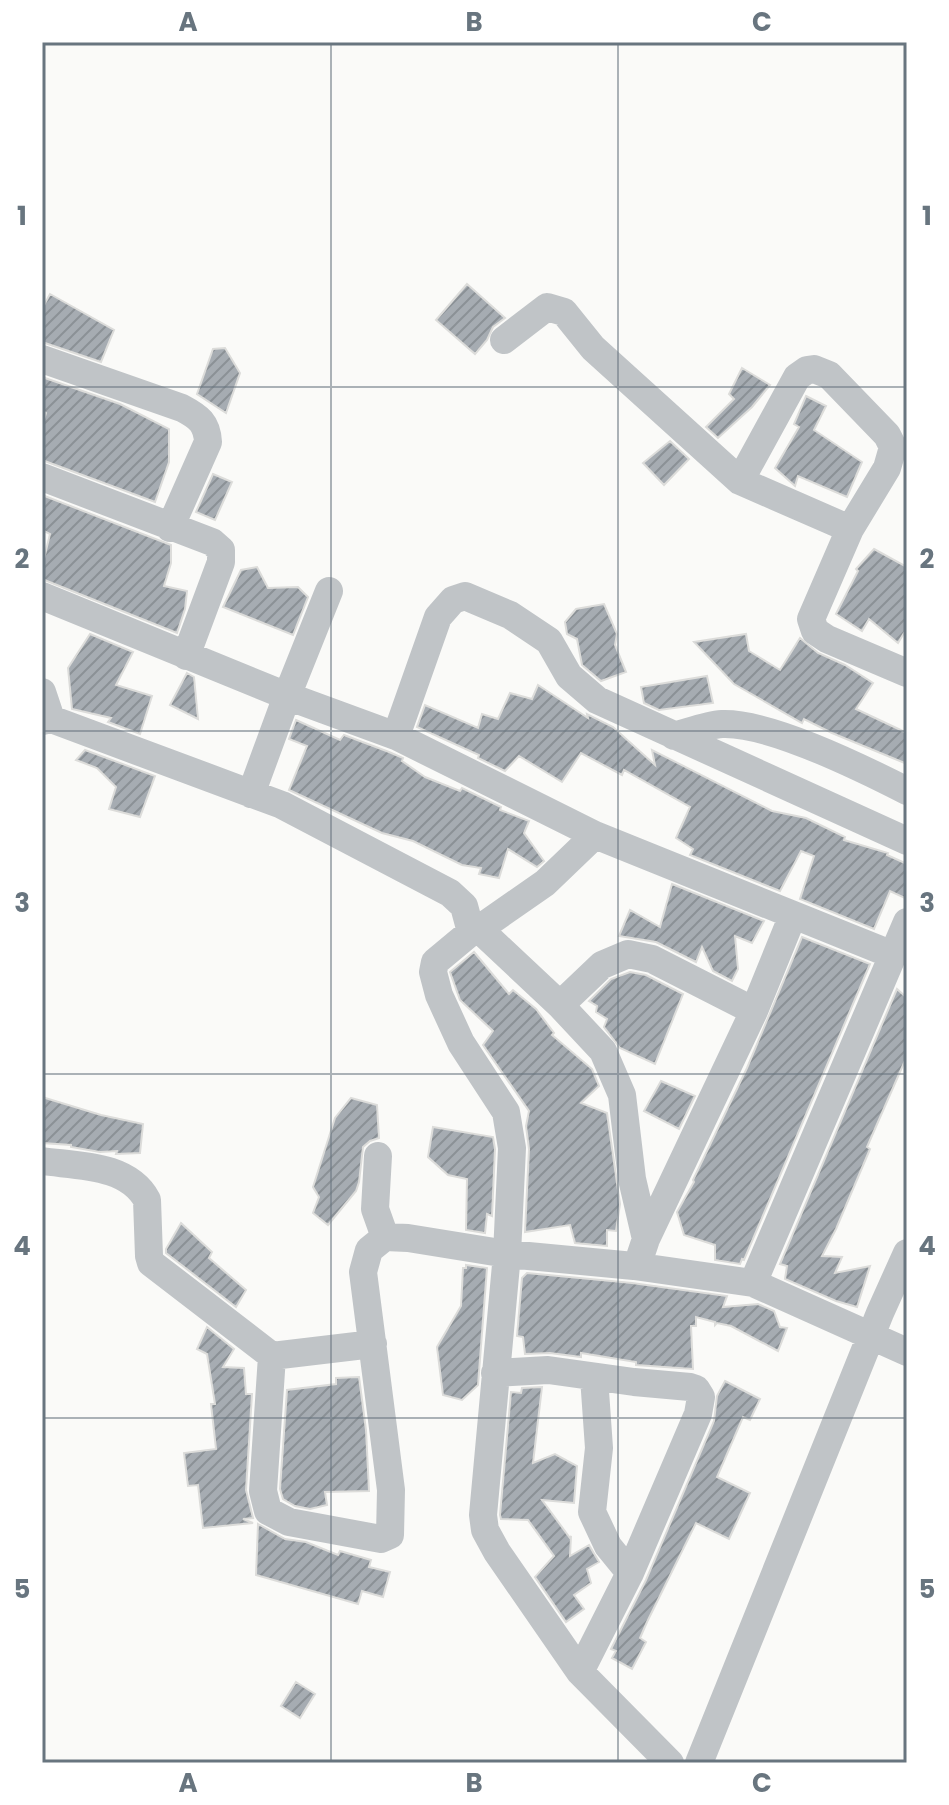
<svg xmlns="http://www.w3.org/2000/svg" width="949" height="1805" viewBox="0 0 949 1805" font-family="Poppins,sans-serif">
<style>
.building{fill:url(#building-hatch);stroke:#dcdcda;stroke-width:2}
.lines{fill:none;stroke-linecap:round;stroke-linejoin:round}
.street{stroke:#c0c4c7;stroke-width:28}
.grid{fill:none;stroke:#68757f;stroke-width:2;stroke-opacity:0.55}
.neatline{fill:none;stroke:#68757f;stroke-width:3}
.grid-label{font-size:26px;text-anchor:middle;font-weight:bold;fill:#68757f}
</style>
<defs>
<pattern id="building-hatch" width="6" height="6" patternUnits="userSpaceOnUse" patternTransform="scale(2)"><rect width="6" height="6" fill="#a6acb2"/><path d="M-1 1l2-2M0 6l6-6M5 7l2-2" fill="none" stroke="#8b9196"/></pattern>
</defs>
<rect width="100%" height="100%" fill="#fafaf8"/>
<path class="building" d="M 467,284 L 505,318 L 493,327 L 487,340 L 475,354 L 436,320 Z
M 50,294 L 114,330 L 101,362 L 42,342 L 42,309 Z
M 225,348 L 240,373 L 226,413 L 197,394 L 213,349 Z
M 742,368 L 770,385 L 752,407 L 718,438 L 706,427 L 734,399 L 729,394 Z
M 42,377 L 120,404 L 169,429 L 169,462 L 155,502 L 42,460 L 42,426 L 46,413 L 42,411 Z
M 806,396 L 826,406 L 814,430 L 862,462 L 847,497 L 798,476 L 795,486 L 775,468 L 799,427 L 794,424 Z
M 670,441 L 689,459 L 664,485 L 643,463 Z
M 213,474 L 232,482 L 215,520 L 196,512 Z
M 42,495 L 171,545 L 171,563 L 164,586 L 187,591 L 185,609 L 177,633 L 42,579 L 42,567 L 50,534 L 42,530 Z
M 874,549 L 907,567 L 907,628 L 898,643 L 869,619 L 862,631 L 836,614 L 858,571 L 856,569 Z
M 257,567 L 268,588 L 298,587 L 308,597 L 293,635 L 223,607 L 241,570 Z
M 604,604 L 617,634 L 615,645 L 626,672 L 601,681 L 582,665 L 577,639 L 567,634 L 565,622 L 576,609 Z
M 90,634 L 133,652 L 116,685 L 152,696 L 140,734 L 108,722 L 111,718 L 72,709 L 68,668 Z
M 746,634 L 749,651 L 780,670 L 800,638 L 818,653 L 845,665 L 873,683 L 856,709 L 907,733 L 907,764 L 832,733 L 804,719 L 802,723 L 734,684 L 694,642 Z
M 187,673 L 194,677 L 198,719 L 170,705 Z
M 707,676 L 713,703 L 659,710 L 644,703 L 641,687 Z
M 538,685 L 588,718 L 587,714 L 613,727 L 655,765 L 652,750 L 772,811 L 806,818 L 845,837 L 844,840 L 888,853 L 887,855 L 907,864 L 907,899 L 890,891 L 874,929 L 800,899 L 814,856 L 801,851 L 780,891 L 690,855 L 693,849 L 676,838 L 690,807 L 624,770 L 622,775 L 581,753 L 562,782 L 519,756 L 505,771 L 478,758 L 479,755 L 417,727 L 425,705 L 478,728 L 482,714 L 498,719 L 510,693 L 532,699 Z
M 296,720 L 340,740 L 344,735 L 389,752 L 403,758 L 402,761 L 425,777 L 460,791 L 462,788 L 501,807 L 500,810 L 529,821 L 524,833 L 544,861 L 537,867 L 508,849 L 499,878 L 479,874 L 481,868 L 462,865 L 413,841 L 382,833 L 289,790 L 307,746 L 289,739 Z
M 85,750 L 155,776 L 140,817 L 109,809 L 116,787 L 97,768 L 76,760 Z
M 672,884 L 764,921 L 752,943 L 735,936 L 738,969 L 732,981 L 713,971 L 702,947 L 696,962 L 656,942 L 619,936 L 630,910 L 660,927 Z
M 802,937 L 870,964 L 744,1260 L 742,1259 L 740,1264 L 715,1260 L 715,1245 L 684,1235 L 677,1212 L 694,1182 L 693,1180 L 747,1068 Z
M 474,952 L 509,994 L 513,990 L 536,1009 L 554,1033 L 552,1035 L 592,1069 L 599,1086 L 581,1103 L 607,1113 L 620,1204 L 616,1231 L 607,1230 L 607,1246 L 575,1243 L 570,1225 L 525,1232 L 529,1149 L 526,1126 L 529,1111 L 483,1045 L 493,1031 L 460,1000 L 450,972 Z
M 630,972 L 646,975 L 683,994 L 655,1064 L 620,1048 L 604,1027 L 607,1019 L 596,1012 L 597,1006 L 589,1001 L 611,979 Z
M 897,989 L 907,998 L 907,1056 L 867,1147 L 870,1149 L 836,1229 L 822,1256 L 842,1257 L 835,1273 L 870,1266 L 857,1307 L 836,1301 L 785,1279 L 787,1266 L 780,1264 Z
M 661,1081 L 695,1096 L 679,1129 L 644,1111 Z
M 42,1097 L 101,1115 L 143,1124 L 140,1153 L 116,1154 L 117,1151 L 100,1152 L 71,1147 L 71,1145 L 42,1143 Z
M 351,1098 L 377,1105 L 379,1138 L 370,1141 L 363,1147 L 359,1182 L 356,1191 L 328,1225 L 313,1213 L 319,1197 L 313,1187 L 335,1118 Z
M 433,1127 L 493,1137 L 495,1149 L 492,1216 L 487,1214 L 485,1233 L 466,1230 L 467,1179 L 448,1175 L 428,1157 Z
M 181,1223 L 212,1252 L 209,1258 L 246,1290 L 236,1307 L 166,1253 L 166,1249 Z
M 466,1265 L 487,1268 L 478,1385 L 462,1400 L 443,1395 L 437,1347 L 461,1306 L 463,1268 L 466,1268 Z
M 527,1273 L 632,1283 L 727,1296 L 723,1307 L 758,1304 L 774,1311 L 780,1327 L 787,1328 L 778,1351 L 731,1326 L 717,1323 L 715,1325 L 715,1322 L 696,1317 L 696,1326 L 691,1326 L 693,1369 L 636,1365 L 636,1362 L 581,1353 L 581,1357 L 550,1353 L 525,1354 L 523,1337 L 517,1336 L 522,1278 Z
M 207,1327 L 234,1349 L 223,1367 L 244,1368 L 246,1394 L 252,1394 L 246,1490 L 253,1518 L 243,1519 L 253,1523 L 203,1528 L 198,1485 L 188,1486 L 184,1453 L 216,1449 L 211,1404 L 215,1404 L 207,1354 L 197,1349 Z
M 359,1377 L 366,1430 L 369,1491 L 325,1492 L 327,1505 L 310,1509 L 295,1506 L 283,1499 L 280,1489 L 287,1390 L 336,1384 L 336,1378 Z
M 725,1381 L 760,1399 L 750,1420 L 743,1417 L 717,1477 L 750,1493 L 729,1539 L 696,1523 L 647,1622 L 640,1638 L 646,1642 L 632,1669 L 612,1658 L 616,1651 L 611,1649 L 646,1580 L 714,1421 L 717,1396 Z
M 542,1387 L 533,1463 L 555,1454 L 577,1466 L 574,1503 L 542,1500 L 570,1538 L 571,1536 L 570,1556 L 589,1545 L 599,1562 L 587,1569 L 591,1583 L 574,1595 L 584,1609 L 566,1622 L 535,1577 L 554,1556 L 528,1520 L 501,1519 L 500,1515 L 511,1392 L 521,1393 L 522,1388 Z
M 258,1524 L 285,1539 L 306,1542 L 338,1555 L 340,1551 L 371,1560 L 369,1567 L 390,1572 L 383,1597 L 362,1591 L 358,1604 L 256,1575 Z
M 296,1682 L 315,1694 L 300,1718 L 281,1706 Z"/>
<g class="lines">
<path class="street" d="M 504,340 L 547,307 L 564,312 L 593,348 L 740,481 L 850,529 L 811,619 L 815,631 L 827,639 L 907,673
M 42,359 L 182,408 C 199,417 207,423 208,442 L 170,528
M 42,477 L 212,542 L 221,550 L 221,562 L 186,656
M 740,481 L 797,377 L 807,370 L 814,369 L 829,375 L 887,435 L 893,447 L 887,468 L 850,529
M 329,591 L 287,696 L 396,736 L 595,835 L 893,955
M 42,596 L 287,696 L 251,794
M 42,692 L 51,719
M 42,721 L 51,719 L 282,805 L 450,893 L 464,906 L 471,932
M 396,736 L 438,617 L 453,600 L 465,596 L 510,615 L 549,641 L 569,676 L 597,700 L 907,841
M 674,736 C 689,732 707,725 722,724 C 769,722 864,769 907,791
M 595,835 L 545,883 L 479,929 L 471,932 L 435,962 L 433,972 L 439,995 L 461,1043 L 506,1112 L 512,1148 L 507,1254 L 483,1515 L 485,1530 L 497,1552 L 580,1672 L 670,1763
M 479,929 L 560,1005 L 603,1051 L 622,1095 L 632,1179 L 646,1239
M 560,1005 L 602,965 L 628,954 L 652,959 L 754,1011
M 378,1156 L 375,1209 L 385,1237
M 42,1161 C 77,1166 128,1164 147,1200 L 149,1256 L 151,1263 L 272,1356 L 373,1344
M 637,1266 L 646,1239 L 754,1011 L 793,915
M 753,1283 L 907,922
M 272,1356 L 263,1491 L 268,1511 L 289,1522 L 381,1539 L 390,1535 L 391,1490 L 363,1272 L 369,1250 L 385,1237 L 408,1238 L 507,1254 L 634,1266 L 753,1283 L 907,1352
M 495,1373 L 548,1370 L 634,1382 L 690,1387 L 696,1389 L 701,1397 L 698,1414 L 630,1573 L 580,1672
M 594,1377 L 599,1448 L 592,1512 L 608,1546 L 630,1573
M 699,1763 L 880,1313 L 907,1253"/>
</g>
<path class="grid" d="M 331,42 L 331,1763M 618,42 L 618,1763M 42,387 L 907,387M 42,731 L 907,731M 42,1074 L 907,1074M 42,1418 L 907,1418"/>
<rect width="949" height="1805" fill="none" stroke="#ffffff" stroke-width="88"/>
<rect x="44" y="44" width="861" height="1717" class="neatline"/>
<g class="grid-label">
<text x="188" y="31">A</text>
<text x="474" y="31">B</text>
<text x="762" y="31">C</text>
<text x="22" y="225">1</text>
<text x="927" y="225">1</text>
<text x="22" y="568">2</text>
<text x="927" y="568">2</text>
<text x="22" y="912">3</text>
<text x="927" y="912">3</text>
<text x="22" y="1255">4</text>
<text x="927" y="1255">4</text>
<text x="22" y="1598">5</text>
<text x="927" y="1598">5</text>
<text x="188" y="1792">A</text>
<text x="474" y="1792">B</text>
<text x="762" y="1792">C</text>
</g>
</svg>
